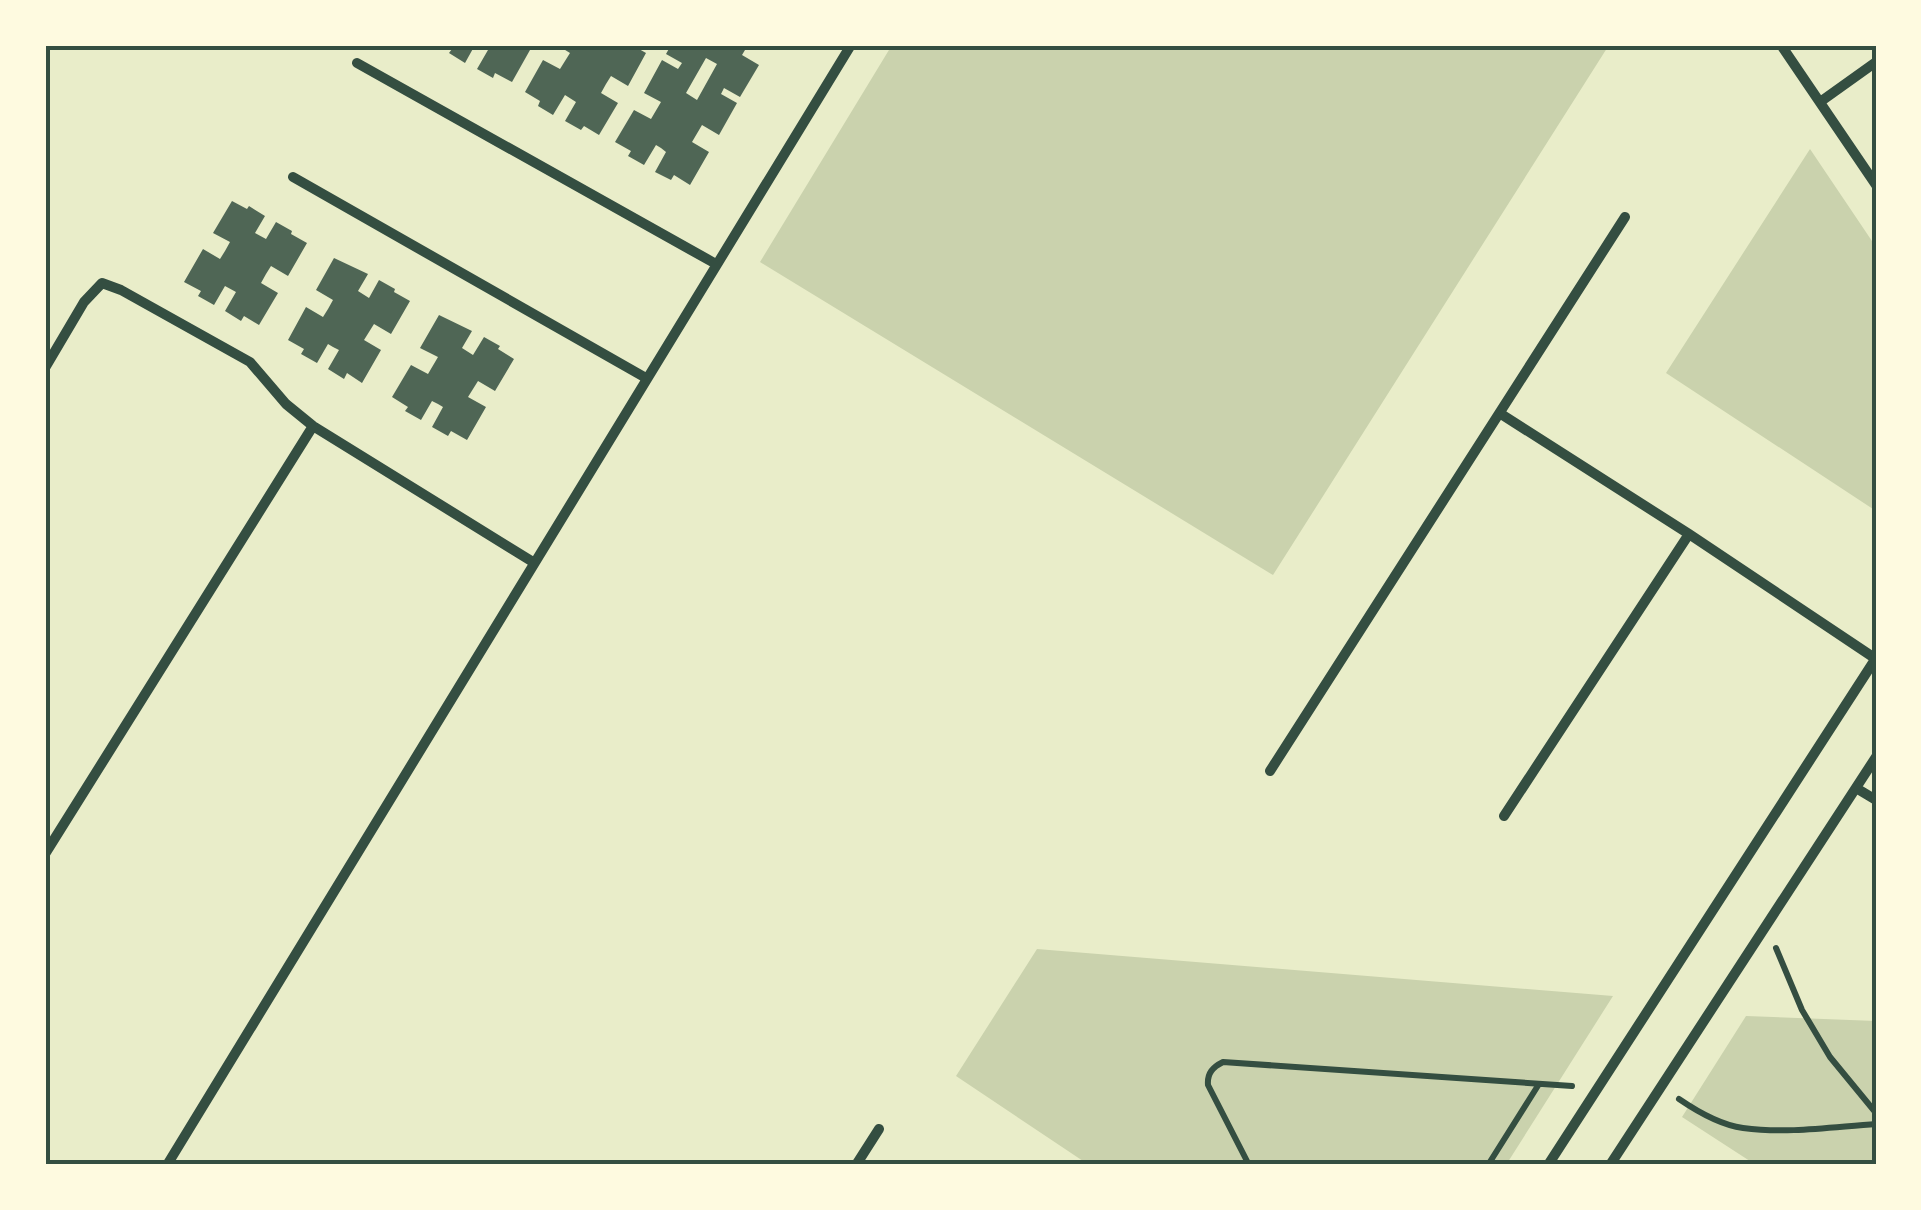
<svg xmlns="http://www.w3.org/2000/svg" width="1921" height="1210" viewBox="0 0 1921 1210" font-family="Inter,sans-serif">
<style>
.green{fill:#cad2ad}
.building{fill:#4f6655;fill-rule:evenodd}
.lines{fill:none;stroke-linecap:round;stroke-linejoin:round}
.path{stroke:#344e41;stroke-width:6}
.minor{stroke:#344e41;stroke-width:10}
.neatline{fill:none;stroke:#344e41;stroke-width:4}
</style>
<rect width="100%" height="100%" fill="#e9edc9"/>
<path class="green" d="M 892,45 L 1609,45 L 1273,575 L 760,262 Z
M 1810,149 L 1876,247 L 1876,511 L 1666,373 Z
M 1037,949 L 1613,996 L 1506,1165 L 1089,1165 L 956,1076 Z
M 1746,1016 L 1876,1021 L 1876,1165 L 1756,1165 L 1682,1117 Z"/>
<path class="building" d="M 446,45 L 475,45 L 465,63 L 449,53 L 452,49 Z
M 479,45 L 521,45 L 530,50 L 512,82 L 495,73 L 493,78 L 477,69 L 488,50 Z
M 557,45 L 599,45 L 606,49 L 609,45 L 632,45 L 646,53 L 628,86 L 611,76 L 606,84 L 601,93 L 618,103 L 599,135 L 584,126 L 581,130 L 565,121 L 576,102 L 565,95 L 553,115 L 538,106 L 540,101 L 525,92 L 543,60 L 560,69 L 570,53 Z
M 671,45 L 748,45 L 742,55 L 759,65 L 740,97 L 724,88 L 721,94 L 737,103 L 719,135 L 702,125 L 692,142 L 709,152 L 690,185 L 674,175 L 671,180 L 655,172 L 666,152 L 661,148 L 656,145 L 644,165 L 628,156 L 631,151 L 615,142 L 634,110 L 651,119 L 661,102 L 644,93 L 662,60 L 678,69 L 682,63 L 666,54 ZM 706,58 L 717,64 L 697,100 L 686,93 Z
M 232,201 L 247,209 L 249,206 L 265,216 L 255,233 L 266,239 L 276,222 L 292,231 L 291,234 L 307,243 L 288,276 L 271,266 L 266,274 L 261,283 L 278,293 L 259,325 L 244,316 L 241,321 L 225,311 L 236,292 L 225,286 L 214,305 L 198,296 L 201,291 L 184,282 L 203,249 L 220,259 L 225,251 L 230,242 L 213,233 Z
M 334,258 L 368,274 L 358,291 L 369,298 L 379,280 L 395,289 L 394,292 L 410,301 L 391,334 L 374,324 L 364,340 L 381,350 L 362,383 L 347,373 L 344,379 L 328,369 L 339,350 L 333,347 L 328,344 L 317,363 L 301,354 L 304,349 L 288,340 L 306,307 L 323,317 L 328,309 L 333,300 L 316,290 Z
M 439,315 L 472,331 L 462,348 L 473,355 L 484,337 L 500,346 L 498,349 L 514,359 L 495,391 L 478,381 L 468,397 L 486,407 L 467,440 L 451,431 L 448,436 L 432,427 L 443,407 L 438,404 L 432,401 L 421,420 L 405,411 L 408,407 L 392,397 L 411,365 L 428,374 L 438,357 L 420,348 Z"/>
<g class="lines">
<path class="path" d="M 1776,948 L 1802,1010 L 1830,1057 L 1876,1113
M 1679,1099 C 1698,1112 1721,1125 1743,1128 C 1787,1134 1832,1127 1876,1124
M 1249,1165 L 1208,1085 C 1207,1073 1213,1067 1223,1062 L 1572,1086
M 1488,1165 L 1539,1084"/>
<path class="minor" d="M 1781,45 L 1876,185
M 357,63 L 716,264
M 1820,102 L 1876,62
M 293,177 L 646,378
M 45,368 L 84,302 L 102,283 L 121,290 L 250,362 L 286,404 L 313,426 L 533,562
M 1501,414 L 1689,534 L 1876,659
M 1270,771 L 1625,217
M 1856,788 L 1876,800
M 1504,816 L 1689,534
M 45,854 L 313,426
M 167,1165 L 851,45
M 856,1165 L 879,1129
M 1548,1165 L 1876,658
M 1610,1165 L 1876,757"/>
</g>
<rect width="1921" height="1210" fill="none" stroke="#fefae0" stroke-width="95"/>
<rect x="48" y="48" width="1826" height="1114" class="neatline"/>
</svg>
